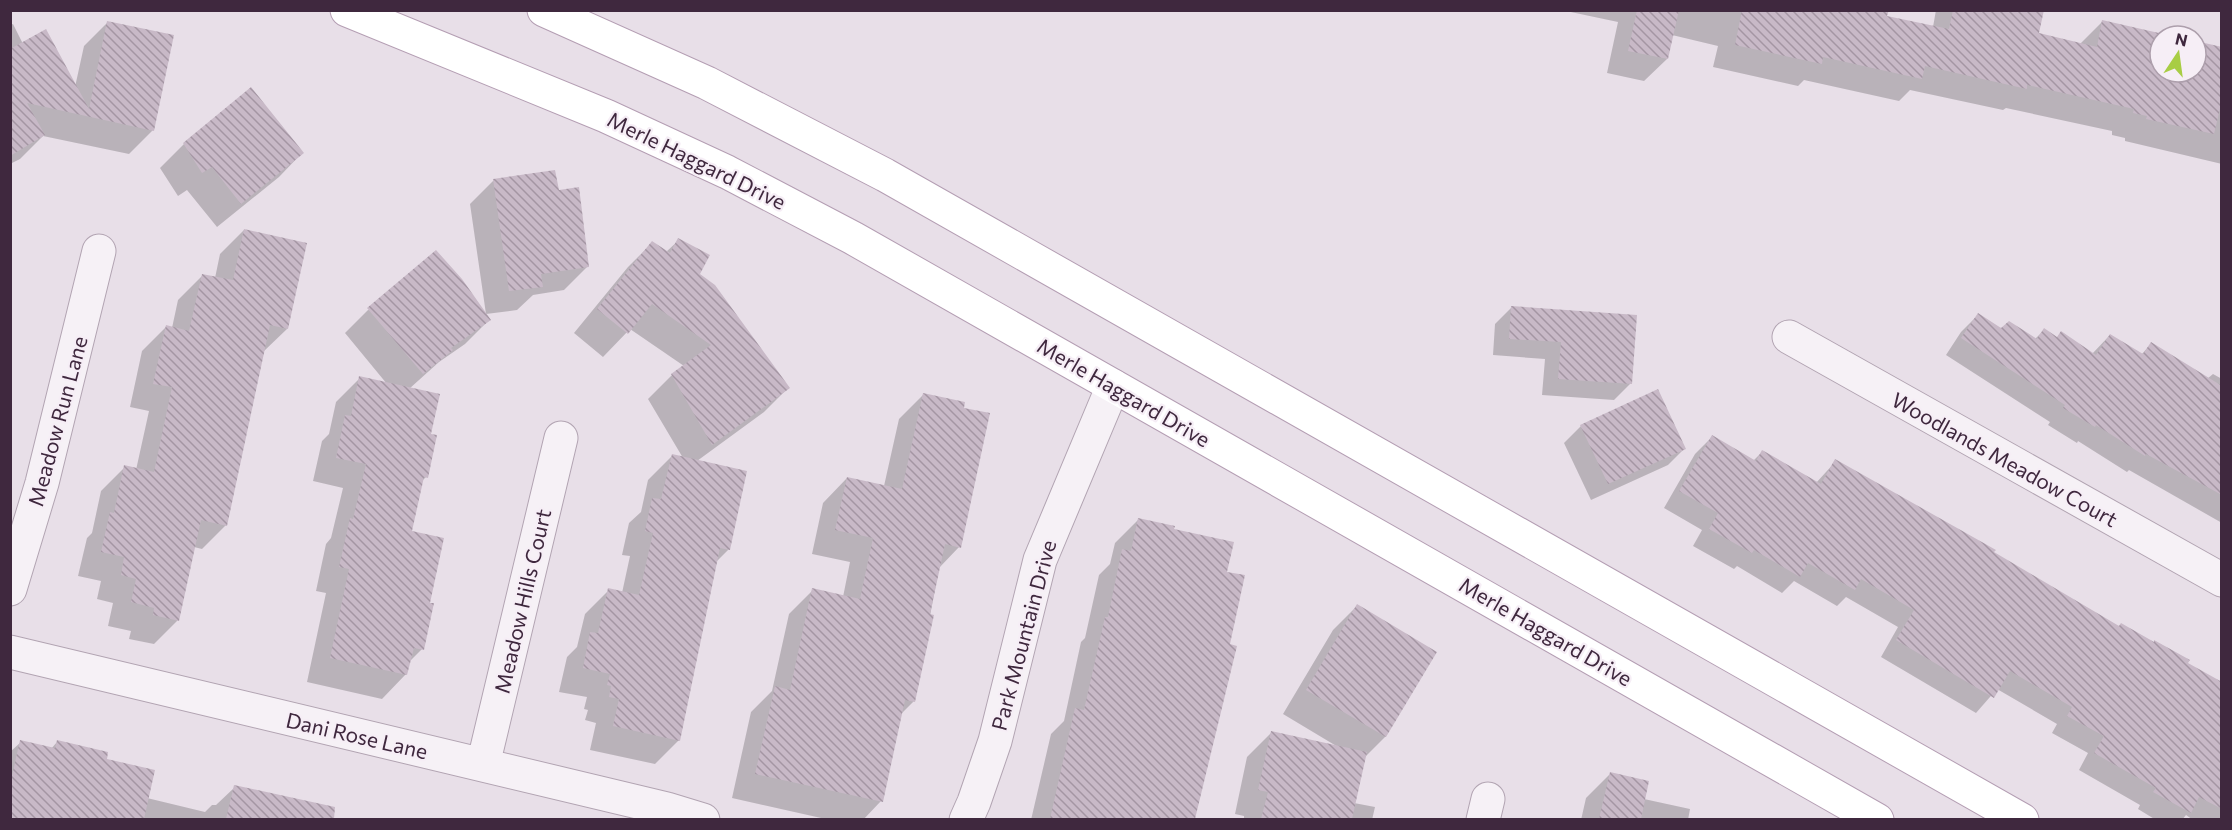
<svg xmlns="http://www.w3.org/2000/svg" width="2232" height="830" viewBox="0 0 2232 830" font-family="Commissioner,sans-serif">
<style>
.shadow{fill:#0003}
.building{fill:url(#building-back-hatch)}
.lines{fill:none;stroke-linecap:round;stroke-linejoin:round}
.minor-casing{stroke:#b2a4b2;stroke-width:35}
.primary-casing{stroke:#b49eb3;stroke-width:35}
.minor{stroke:#f6f1f6;stroke-width:33}
.primary{stroke:#fff;stroke-width:33}
.labels{text-anchor:middle;dominant-baseline:central;stroke-width:4.5;stroke-linejoin:round;paint-order:stroke}
.street-label{font-size:21px;fill:#3f283e;stroke:#f6eef6}
</style>
<defs>
<pattern id="building-back-hatch" width="6" height="6" patternUnits="userSpaceOnUse" patternTransform="scale(1.5)"><rect width="6" height="6" fill="#c8b9c7"/><path d="M-1 5l2 2M0 0l6 6M5-1l2 2" fill="none" stroke="#a496a3"/></pattern>
</defs>
<rect width="100%" height="100%" fill="#e8dfe8"/>
<path class="shadow" d="M 1887,10 L 1886,17 L 1933,27 L 1936,10 L 2042,10 L 2037,34 L 2080,44 L 2103,21 L 2166,36 L 2160,36 L 2160,72 L 2182,72 L 2222,83 L 2222,164 L 2125,141 L 2125,138 L 2112,135 L 2112,131 L 2006,108 L 2003,110 L 1910,90 L 1899,101 L 1804,80 L 1798,86 L 1713,67 L 1718,46 L 1672,35 L 1667,59 L 1644,81 L 1607,73 L 1618,22 L 1566,11 Z
M 108,22 L 153,130 L 129,154 L 43,136 L 20,159 L 10,164 L 10,25 L 13,24 L 23,44 L 75,87 L 84,46 Z
M 184,144 L 302,153 L 279,177 L 217,227 L 187,190 L 178,196 L 160,168 Z
M 494,180 L 558,191 L 588,266 L 564,290 L 533,295 L 517,310 L 486,314 L 470,204 Z
M 244,230 L 287,329 L 263,352 L 226,525 L 202,549 L 194,547 L 178,620 L 154,644 L 129,639 L 131,631 L 108,626 L 113,603 L 97,599 L 101,581 L 78,576 L 87,538 L 92,533 L 101,491 L 125,467 L 136,470 L 149,411 L 130,407 L 142,351 L 166,327 L 172,328 L 178,300 L 202,276 L 215,278 L 220,254 Z
M 679,240 L 698,274 L 788,388 L 764,412 L 697,461 L 729,549 L 715,563 L 679,740 L 655,764 L 590,750 L 596,723 L 585,720 L 588,710 L 584,709 L 587,697 L 559,692 L 567,657 L 577,647 L 585,614 L 609,590 L 622,593 L 630,556 L 622,555 L 629,523 L 641,512 L 648,480 L 672,456 L 683,458 L 648,399 L 672,375 L 684,366 L 630,329 L 603,357 L 574,333 L 628,267 L 652,243 L 666,252 Z
M 1512,307 L 1631,383 L 1614,400 L 1542,395 L 1545,359 L 1493,355 L 1495,324 Z
M 368,310 L 489,320 L 465,344 L 439,362 L 409,389 L 429,435 L 426,477 L 422,481 L 410,532 L 428,604 L 422,649 L 408,663 L 406,674 L 382,699 L 307,682 L 326,593 L 316,591 L 326,544 L 331,538 L 343,488 L 313,481 L 322,441 L 329,434 L 336,402 L 360,378 L 387,384 L 345,333 Z
M 1978,315 L 2001,330 L 2035,339 L 2044,330 L 2056,338 L 2092,354 L 2110,335 L 2141,355 L 2151,344 L 2207,379 L 2213,374 L 2222,379 L 2222,523 L 2129,470 L 2127,472 L 2078,441 L 2077,443 L 2048,425 L 2050,422 L 1946,355 L 1961,332 Z
M 923,395 L 959,547 L 939,568 L 914,701 L 901,714 L 881,801 L 863,820 L 830,820 L 732,798 L 751,712 L 772,691 L 789,614 L 813,590 L 843,597 L 850,562 L 812,554 L 823,503 L 847,478 L 884,486 L 899,419 Z
M 1581,426 L 1684,449 L 1668,465 L 1591,500 L 1564,443 Z
M 1712,437 L 1753,461 L 1762,452 L 1816,483 L 1836,461 L 2118,628 L 2222,683 L 2222,820 L 2193,820 L 2186,815 L 2182,820 L 2156,820 L 2138,809 L 2140,805 L 2079,770 L 2088,753 L 2052,733 L 2057,724 L 1997,689 L 1976,713 L 1881,657 L 1898,627 L 1846,597 L 1837,606 L 1794,581 L 1782,593 L 1737,566 L 1734,569 L 1693,546 L 1702,530 L 1664,508 L 1695,454 Z
M 1139,519 L 1173,530 L 1225,573 L 1228,646 L 1213,732 L 1194,820 L 1031,820 L 1051,734 L 1064,721 L 1081,642 L 1085,638 L 1099,575 L 1110,564 L 1115,543 Z
M 1357,606 L 1435,653 L 1385,737 L 1364,758 L 1354,803 L 1375,807 L 1372,820 L 1244,820 L 1244,816 L 1235,814 L 1247,757 L 1271,733 L 1338,747 L 1283,714 L 1333,630 Z
M 21,742 L 51,749 L 57,742 L 105,760 L 147,798 L 205,812 L 212,805 L 216,805 L 235,787 L 281,806 L 342,820 L 10,820 L 10,752 Z
M 1610,774 L 1644,799 L 1690,809 L 1688,820 L 1581,820 L 1586,798 Z"/>
<path class="building" d="M 1637,10 L 1679,10 L 1668,59 L 1628,51 Z
M 1742,10 L 1889,10 L 1887,16 L 1949,29 L 1953,10 L 2044,10 L 2039,33 L 2097,47 L 2102,20 L 2172,36 L 2160,36 L 2160,72 L 2196,72 L 2196,41 L 2222,47 L 2222,100 L 2214,134 L 2146,119 L 2147,116 L 2133,113 L 2134,109 L 2027,85 L 2027,89 L 1925,66 L 1922,79 L 1823,57 L 1822,64 L 1735,45 Z
M 107,21 L 174,35 L 154,131 L 27,103 L 45,135 L 10,156 L 10,49 L 46,29 L 89,109 Z
M 251,87 L 304,153 L 241,204 L 212,167 L 202,173 L 183,143 Z
M 555,170 L 559,190 L 579,187 L 589,267 L 541,274 L 543,287 L 509,291 L 493,179 Z
M 244,229 L 307,243 L 288,329 L 270,325 L 227,526 L 201,520 L 179,621 L 153,615 L 154,608 L 131,602 L 136,579 L 121,575 L 124,557 L 101,552 L 110,512 L 114,513 L 124,465 L 154,472 L 172,387 L 153,384 L 166,325 L 189,331 L 202,274 L 233,280 Z
M 678,238 L 710,255 L 700,274 L 715,285 L 790,388 L 712,445 L 671,374 L 711,345 L 652,304 L 628,334 L 597,309 L 652,241 L 670,253 Z
M 436,250 L 462,279 L 491,320 L 451,348 L 453,350 L 423,374 L 367,308 Z
M 1511,306 L 1637,315 L 1632,384 L 1558,379 L 1561,342 L 1509,339 Z
M 1978,313 L 2001,328 L 2009,321 L 2037,339 L 2044,328 L 2057,337 L 2061,331 L 2096,355 L 2110,334 L 2143,354 L 2151,342 L 2222,386 L 2222,495 L 2146,454 L 2145,456 L 2096,425 L 2095,427 L 2063,408 L 2065,405 L 1961,338 Z
M 359,376 L 440,394 L 431,434 L 437,435 L 428,478 L 424,477 L 412,531 L 444,538 L 430,603 L 434,603 L 424,650 L 414,648 L 407,675 L 330,658 L 349,569 L 339,567 L 350,518 L 353,519 L 366,464 L 336,458 L 345,415 L 351,416 Z
M 1658,389 L 1686,449 L 1608,484 L 1580,425 Z
M 923,393 L 965,402 L 964,408 L 990,413 L 961,548 L 945,544 L 930,614 L 934,615 L 915,702 L 905,700 L 883,802 L 755,774 L 775,686 L 790,690 L 812,588 L 860,599 L 873,538 L 835,530 L 847,477 L 902,489 Z
M 1712,435 L 1756,461 L 1762,450 L 1821,484 L 1835,459 L 1996,550 L 1994,552 L 2119,626 L 2121,623 L 2154,642 L 2154,640 L 2190,660 L 2188,663 L 2222,682 L 2222,809 L 2199,797 L 2191,813 L 2153,792 L 2156,788 L 2094,753 L 2104,736 L 2067,716 L 2072,707 L 2010,671 L 1994,698 L 1896,640 L 1914,610 L 1861,579 L 1855,590 L 1808,563 L 1800,577 L 1754,550 L 1752,553 L 1709,529 L 1718,513 L 1679,491 Z
M 672,454 L 747,471 L 730,550 L 720,548 L 680,741 L 613,726 L 619,699 L 609,697 L 611,686 L 607,685 L 610,674 L 583,668 L 590,632 L 598,633 L 608,588 L 639,595 L 653,533 L 645,531 L 652,498 L 661,499 Z
M 1138,518 L 1175,526 L 1174,529 L 1234,542 L 1227,572 L 1245,575 L 1230,644 L 1237,646 L 1195,819 L 1050,819 L 1075,708 L 1084,710 L 1105,617 L 1108,617 L 1122,549 L 1131,551 Z
M 1357,604 L 1437,652 L 1386,737 L 1306,690 Z
M 1271,731 L 1367,752 L 1352,819 L 1261,819 L 1268,792 L 1258,790 Z
M 20,740 L 55,748 L 57,740 L 108,752 L 107,759 L 155,770 L 144,819 L 10,819 L 10,785 Z
M 1610,772 L 1649,781 L 1641,819 L 1599,819 Z
M 234,785 L 335,807 L 334,819 L 226,819 Z"/>
<g class="lines">
<g class="minor-casing">
<path id="minor" d="M 1789,337 L 2222,580
M 10,589 L 42,483 L 99,251
M 10,652 L 667,809 L 703,820
M 483,765 L 561,438
M 966,820 L 974,802 L 995,741 L 1040,560 L 1113,386
M 1483,820 L 1488,799"/>
</g>
<g class="primary-casing">
<path id="primary" d="M 347,10 L 606,116 L 727,172 L 853,238 L 1877,820
M 544,10 L 707,83 L 885,175 L 2022,820"/>
</g>
<use href="#minor" class="minor"/>
<use href="#primary" class="primary"/>
</g>
<g class="labels">
<g class="street-label">
<text transform="translate(697 160) rotate(26)">Merle Haggard Drive</text>
<text transform="translate(1124 392) rotate(30)">Merle Haggard Drive</text>
<text transform="translate(57 421) rotate(-75)">Meadow Run Lane</text>
<text transform="translate(2005 459) rotate(29)">Woodlands Meadow Court</text>
<text transform="translate(522 601) rotate(-77)">Meadow Hills Court</text>
<text transform="translate(1546 631) rotate(30)">Merle Haggard Drive</text>
<text transform="translate(1023 635) rotate(-75)">Park Mountain Drive</text>
<text transform="translate(357 735) rotate(13)">Dani Rose Lane</text>
</g>
</g>
<rect width="2232" height="830" fill="none" stroke="#3f283e" stroke-width="24"/>
<g transform="translate(2178 54) rotate(13)"><circle r="28" fill="#f6eef6" stroke="#ad9fac" stroke-width="1.5"/>
<path d="M0-4.5L10 22L0 15L-10 22Z" fill="#a8cd44"/>
<text y="-9" font-size="16" font-weight="bold" text-anchor="middle" fill="#3f283e">N</text>
</g>
</svg>
